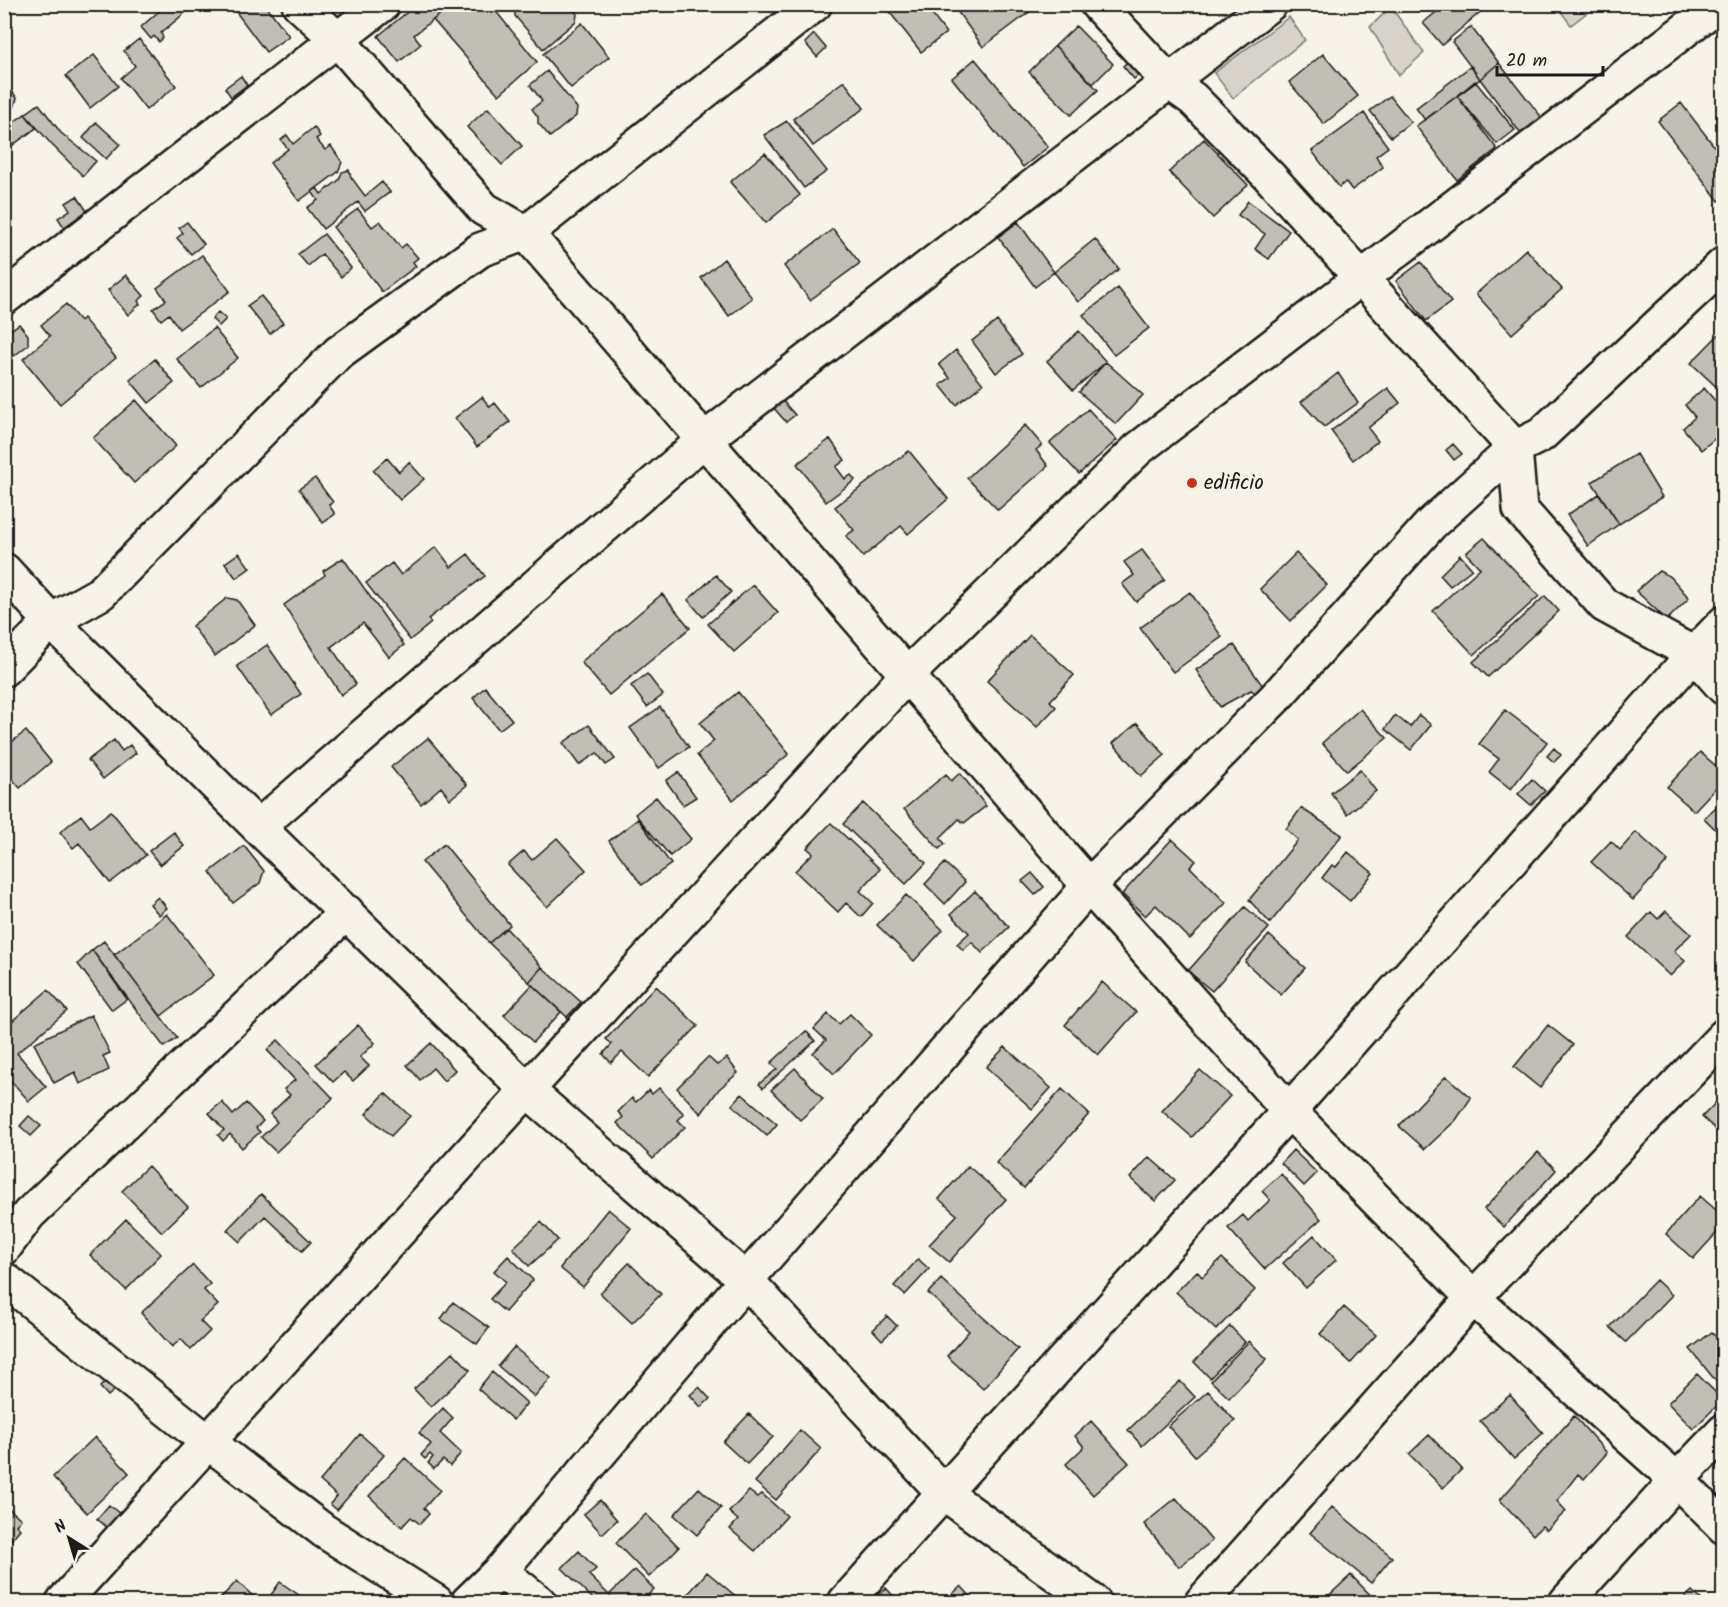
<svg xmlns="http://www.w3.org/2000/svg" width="1728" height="1607" viewBox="0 0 1728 1607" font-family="Kalam,sans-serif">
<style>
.green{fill:#d7d3cb;stroke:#7a7874;stroke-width:1.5}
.building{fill:#c0beb5;stroke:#1c1c1c;stroke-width:1.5}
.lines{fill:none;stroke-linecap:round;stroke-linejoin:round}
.minor-casing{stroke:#1c1c1c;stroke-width:38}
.minor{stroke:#f7f3e8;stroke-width:33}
.poi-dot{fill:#c8321e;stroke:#f7f3e8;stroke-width:2}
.labels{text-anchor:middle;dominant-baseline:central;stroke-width:4.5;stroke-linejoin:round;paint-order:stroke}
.poi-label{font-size:21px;fill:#1c1c1c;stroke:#f7f3e8;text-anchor:start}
</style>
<rect width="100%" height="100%" fill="#f7f3e8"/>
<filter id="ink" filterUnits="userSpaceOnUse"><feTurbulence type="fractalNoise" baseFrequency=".0167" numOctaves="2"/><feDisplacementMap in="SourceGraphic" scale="12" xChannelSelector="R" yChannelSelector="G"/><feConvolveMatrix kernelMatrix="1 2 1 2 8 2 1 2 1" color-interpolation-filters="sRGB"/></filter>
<g filter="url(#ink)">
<path class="green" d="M 1556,5 L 1597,5 L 1571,25 Z
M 1391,7 L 1424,53 L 1399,75 L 1370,27 Z
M 1289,17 L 1305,40 L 1233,98 L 1214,73 Z"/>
<path class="building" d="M 167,4 L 182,4 L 187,11 L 161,33 L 163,38 L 159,42 L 154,36 L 151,39 L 141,27 Z
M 230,4 L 265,4 L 289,36 L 266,52 Z
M 417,4 L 453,4 L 414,35 L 421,44 L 399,62 L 378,36 Z
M 453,4 L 490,4 L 537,62 L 499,95 L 433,20 Z
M 519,4 L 570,4 L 577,14 L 576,21 L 543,49 L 515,16 L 515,7 Z
M 894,4 L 924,4 L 946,33 L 921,52 L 888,10 Z
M 952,4 L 1040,4 L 983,47 Z
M 1446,4 L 1482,4 L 1485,8 L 1442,45 L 1423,23 Z
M 582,23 L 609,57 L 571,88 L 543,54 Z
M 1076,26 L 1113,64 L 1093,84 L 1055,46 Z
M 1471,27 L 1499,63 L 1480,79 L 1452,42 Z
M 814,34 L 826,48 L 817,57 L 805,43 Z
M 139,39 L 176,86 L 146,110 L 121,78 L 135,66 L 124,51 Z
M 1055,46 L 1098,90 L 1071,115 L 1029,72 Z
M 1323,54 L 1358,96 L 1324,124 L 1289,82 Z
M 94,55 L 118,86 L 90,108 L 66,76 Z
M 1133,57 L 1144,71 L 1134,79 L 1123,66 Z
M 975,59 L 1048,147 L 1023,167 L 952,78 Z
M 1499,63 L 1543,119 L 1522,135 L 1480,79 Z
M 1471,66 L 1480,79 L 1425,120 L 1416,108 Z
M 547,71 L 577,108 L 576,116 L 550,137 L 538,123 L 538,117 L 532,109 L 542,101 L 530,85 Z
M 241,76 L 247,85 L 231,97 L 225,88 Z
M 4,81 L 17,98 L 14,108 L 4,115 Z
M 844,81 L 864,108 L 813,146 L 793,119 Z
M 1475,81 L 1515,130 L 1497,144 L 1457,96 Z
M 1390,96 L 1411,122 L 1391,137 L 1370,111 Z
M 1457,96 L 1497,149 L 1457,180 L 1416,126 Z
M 1681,103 L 1724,159 L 1724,198 L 1719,201 L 1658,121 Z
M 39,104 L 61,133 L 96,161 L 83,176 L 52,145 L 25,114 Z
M 488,108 L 522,146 L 502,165 L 467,127 Z
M 1364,113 L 1388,147 L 1376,156 L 1383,167 L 1352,190 L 1346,182 L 1339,187 L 1312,151 Z
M 25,114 L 36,128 L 9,148 L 4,157 L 4,129 Z
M 787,121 L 827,171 L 804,188 L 764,135 Z
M 96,122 L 120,144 L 106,159 L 83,138 Z
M 314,127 L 320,136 L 316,139 L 325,150 L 331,146 L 342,162 L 338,172 L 299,201 L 270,163 L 288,149 L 281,140 L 287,135 L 293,144 Z
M 1204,139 L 1248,185 L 1213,218 L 1169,172 Z
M 765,153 L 800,195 L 766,223 L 730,182 Z
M 349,170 L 351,177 L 365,196 L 382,182 L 390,192 L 365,211 L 358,202 L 323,229 L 307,208 L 318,200 L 312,192 L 317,188 L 321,194 L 339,180 L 342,172 Z
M 77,196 L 87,211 L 64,227 L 58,218 L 70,210 L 66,203 Z
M 1248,201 L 1289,231 L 1269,259 L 1255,249 L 1265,234 L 1238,215 Z
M 358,209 L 372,227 L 380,221 L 401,248 L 406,244 L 418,258 L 413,262 L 416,266 L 382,292 L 333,227 Z
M 187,222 L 204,244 L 191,254 L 177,238 L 183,233 L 179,228 Z
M 1018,222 L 1054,272 L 1035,287 L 998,237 Z
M 833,229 L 860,263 L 810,300 L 784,266 Z
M 324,234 L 351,268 L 341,277 L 322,254 L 308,266 L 298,254 Z
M 1095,239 L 1119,269 L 1078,302 L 1054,272 Z
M 1526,249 L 1562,289 L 1512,334 L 1476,294 Z
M 202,255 L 230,291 L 179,329 L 169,314 L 161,320 L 153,309 L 166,300 L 157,288 Z
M 724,259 L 752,298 L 729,316 L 701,278 Z
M 1421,262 L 1451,302 L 1426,321 L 1396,281 Z
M 126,275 L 144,296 L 138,301 L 140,304 L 128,315 L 108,290 Z
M 1118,288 L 1149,328 L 1114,355 L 1083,315 Z
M 261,296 L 283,323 L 270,334 L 247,306 Z
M 66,304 L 80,321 L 83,318 L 116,358 L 60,404 L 23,359 L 50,336 L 41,325 Z
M 218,312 L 226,319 L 219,326 L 212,319 Z
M 997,321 L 1022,354 L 996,373 L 972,341 Z
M 19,324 L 28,335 L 28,345 L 14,356 L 4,344 L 4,335 Z
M 214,328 L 238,358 L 201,388 L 177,359 Z
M 1724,329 L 1724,394 L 1691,363 Z
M 1079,331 L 1106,362 L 1073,390 L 1047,361 Z
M 956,350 L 983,384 L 956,405 L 940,385 L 950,378 L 939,364 Z
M 155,359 L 174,383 L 149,403 L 130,380 Z
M 1106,362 L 1143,395 L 1116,424 L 1079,392 Z
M 1338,373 L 1358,403 L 1324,427 L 1301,402 Z
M 1388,388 L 1400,403 L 1368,428 L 1378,441 L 1353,460 L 1331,431 Z
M 1704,388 L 1724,411 L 1724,431 L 1701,450 L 1683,428 L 1695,417 L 1685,405 Z
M 482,397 L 490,407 L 495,403 L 510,422 L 477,447 L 455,418 Z
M 780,398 L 795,415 L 786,422 L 772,406 Z
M 136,400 L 176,446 L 134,483 L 93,438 Z
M 1088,409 L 1117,440 L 1079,474 L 1050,443 Z
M 1025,425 L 1042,445 L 1036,450 L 1048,466 L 998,510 L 967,478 Z
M 830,439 L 845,460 L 836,467 L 845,479 L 851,475 L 855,480 L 826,502 L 797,464 Z
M 1453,444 L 1462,454 L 1454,460 L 1446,450 Z
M 909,451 L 948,499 L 908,534 L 901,526 L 863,557 L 846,536 L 854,530 L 835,507 Z
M 1636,454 L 1662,497 L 1619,524 L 1592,482 Z
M 387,458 L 399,472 L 409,462 L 424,479 L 400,500 L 373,470 Z
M 315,478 L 333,502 L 329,505 L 335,514 L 323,523 L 299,489 Z
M 1599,494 L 1619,524 L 1588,546 L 1567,515 Z
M 1484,538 L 1539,596 L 1474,655 L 1433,611 L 1480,568 L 1466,553 Z
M 436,547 L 451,567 L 468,554 L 485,576 L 428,619 L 431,623 L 410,640 L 366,583 L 392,563 L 401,575 Z
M 1142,550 L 1165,580 L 1136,602 L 1122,584 L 1134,575 L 1124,562 Z
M 239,553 L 250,568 L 236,578 L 225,563 Z
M 1296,553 L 1327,585 L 1291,621 L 1260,589 Z
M 1460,555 L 1472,569 L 1450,586 L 1440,575 Z
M 343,558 L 404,645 L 389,657 L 363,623 L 331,647 L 356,684 L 341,695 L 284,605 L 325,575 L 323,571 Z
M 1659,571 L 1671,577 L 1689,598 L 1667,620 L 1636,591 Z
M 716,575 L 731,592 L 703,617 L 688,600 Z
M 753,585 L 778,613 L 734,652 L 708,624 Z
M 1190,592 L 1222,637 L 1173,672 L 1140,628 Z
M 662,594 L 690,628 L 609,695 L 581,662 Z
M 1545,596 L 1559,611 L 1488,677 L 1473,662 Z
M 227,598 L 237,600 L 255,625 L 215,656 L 192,626 Z
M 1030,635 L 1074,675 L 1050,701 L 1056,707 L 1037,727 L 987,681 Z
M 267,645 L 301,694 L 271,715 L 237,666 Z
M 1234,645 L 1265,689 L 1258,695 L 1251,690 L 1220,707 L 1196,670 Z
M 647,674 L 663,695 L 647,707 L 631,686 Z
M 485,687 L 512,720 L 499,730 L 473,698 Z
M 738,692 L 789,754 L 733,800 L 697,755 L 714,741 L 700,723 Z
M 660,707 L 689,747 L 659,768 L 630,728 Z
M 1360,709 L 1387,738 L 1347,771 L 1322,743 Z
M 1505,710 L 1547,742 L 1511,789 L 1489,772 L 1499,759 L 1479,744 Z
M 1395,715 L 1410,727 L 1419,715 L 1431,725 L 1411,750 L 1385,729 Z
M 1137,723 L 1165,755 L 1141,776 L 1113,743 Z
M 589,725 L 615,759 L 606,765 L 597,753 L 579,765 L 563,743 Z
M 26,731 L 51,762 L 20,788 L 4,769 L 4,748 Z
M 428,738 L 467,785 L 450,799 L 441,787 L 421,804 L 391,767 Z
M 114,740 L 122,751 L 130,745 L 136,753 L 103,779 L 88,760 Z
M 1554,748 L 1561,755 L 1554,762 L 1547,756 Z
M 1700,752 L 1724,773 L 1724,779 L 1694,811 L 1667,787 Z
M 1360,770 L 1376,791 L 1347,814 L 1331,793 Z
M 678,772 L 696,797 L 683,805 L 666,781 Z
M 960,773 L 986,806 L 964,823 L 959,819 L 940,838 L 945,844 L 939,849 L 904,809 L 946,774 L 951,781 Z
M 1532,779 L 1545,791 L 1531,805 L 1518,794 Z
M 656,797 L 691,839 L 670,856 L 635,814 Z
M 1724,800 L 1724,828 L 1719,833 L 1704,818 Z
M 863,803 L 926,863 L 906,884 L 843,824 Z
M 1301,808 L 1342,835 L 1270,923 L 1249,900 L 1298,840 L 1286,829 Z
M 111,811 L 146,855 L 110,883 L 79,843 L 73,848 L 60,832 L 81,815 L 90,827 Z
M 638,819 L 671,864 L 642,885 L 609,841 Z
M 831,823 L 880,869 L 860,891 L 873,903 L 861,917 L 846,903 L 838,912 L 795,871 L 813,853 L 807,848 Z
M 174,832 L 184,846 L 160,865 L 149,851 Z
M 1636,832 L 1668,861 L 1633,900 L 1591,862 L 1611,841 L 1620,850 Z
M 557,838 L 586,870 L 547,907 L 508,865 L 524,851 L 532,860 Z
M 1172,839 L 1196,861 L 1190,867 L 1226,903 L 1190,939 L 1156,905 L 1145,916 L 1122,894 Z
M 444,844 L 510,925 L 489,943 L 422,862 Z
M 244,846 L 264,871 L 260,883 L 233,903 L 210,872 Z
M 1348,852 L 1373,873 L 1350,901 L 1322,878 L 1332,865 L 1336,867 Z
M 945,863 L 965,882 L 945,904 L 925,884 Z
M 1032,873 L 1044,887 L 1035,895 L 1022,881 Z
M 975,891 L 1009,927 L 982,953 L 972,942 L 963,950 L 957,944 L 969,933 L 951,914 Z
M 906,895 L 943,930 L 914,961 L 877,925 Z
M 158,897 L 167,908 L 159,915 L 150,904 Z
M 1245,907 L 1269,928 L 1212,991 L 1188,971 Z
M 1666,911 L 1691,934 L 1674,951 L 1685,961 L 1670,976 L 1628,937 L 1651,912 L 1658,919 Z
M 167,914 L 214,975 L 161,1016 L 114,955 Z
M 506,928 L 542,967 L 529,982 L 489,943 Z
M 1269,935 L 1305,968 L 1281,995 L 1245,962 Z
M 104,941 L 177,1038 L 164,1047 L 92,950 Z
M 92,950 L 127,999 L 112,1010 L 78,964 Z
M 542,967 L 581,1002 L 567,1017 L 529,982 Z
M 1102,982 L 1136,1012 L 1098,1055 L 1065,1025 Z
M 532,985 L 561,1012 L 533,1042 L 504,1015 Z
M 656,986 L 698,1026 L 648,1077 L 622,1052 L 611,1063 L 603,1054 L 612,1044 L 606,1039 Z
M 48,990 L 67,1011 L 17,1053 L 46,1087 L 29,1101 L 4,1073 L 4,1028 Z
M 828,1014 L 839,1024 L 850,1014 L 871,1035 L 834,1074 L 813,1053 L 826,1040 L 814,1029 Z
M 91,1015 L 110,1053 L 103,1056 L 109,1070 L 80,1084 L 75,1072 L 54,1083 L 34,1043 Z
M 358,1025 L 375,1043 L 360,1057 L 369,1066 L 353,1081 L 344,1072 L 333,1082 L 316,1064 Z
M 1548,1025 L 1573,1045 L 1540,1088 L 1514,1067 Z
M 806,1031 L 815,1041 L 763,1088 L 759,1084 L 777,1069 L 771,1063 Z
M 278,1040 L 333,1098 L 276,1152 L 261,1137 L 277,1122 L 270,1114 L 290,1095 L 284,1089 L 295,1080 L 267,1050 Z
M 431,1043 L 455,1070 L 444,1081 L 433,1068 L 420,1080 L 407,1065 Z
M 1005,1047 L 1051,1088 L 1032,1109 L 986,1067 Z
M 708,1057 L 717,1065 L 727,1058 L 738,1073 L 719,1089 L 701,1114 L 677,1088 Z
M 795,1068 L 823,1099 L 800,1120 L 771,1090 Z
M 1200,1070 L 1230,1096 L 1192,1137 L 1162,1111 Z
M 1446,1076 L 1471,1098 L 1456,1120 L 1425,1149 L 1399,1126 Z
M 659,1088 L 684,1114 L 678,1120 L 685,1127 L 653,1159 L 617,1123 L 623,1117 L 618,1112 L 632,1098 L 636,1102 L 649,1090 L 652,1094 Z
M 1062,1089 L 1089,1114 L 1024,1188 L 996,1163 Z
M 385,1093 L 410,1116 L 391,1136 L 366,1114 Z
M 742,1094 L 777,1124 L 767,1136 L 732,1105 Z
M 1724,1094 L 1724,1137 L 1702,1117 Z
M 222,1102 L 233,1115 L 246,1103 L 263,1121 L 256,1128 L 260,1132 L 242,1148 L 230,1134 L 223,1141 L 218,1135 L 224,1130 L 209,1113 Z
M 29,1116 L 41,1126 L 31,1136 L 20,1126 Z
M 1293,1150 L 1317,1173 L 1304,1186 L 1281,1163 Z
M 1538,1152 L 1556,1170 L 1504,1227 L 1484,1209 Z
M 1149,1157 L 1175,1180 L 1155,1201 L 1130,1178 Z
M 148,1166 L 188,1207 L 162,1232 L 122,1191 Z
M 968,1166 L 1006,1199 L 949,1262 L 929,1245 L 957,1215 L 939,1199 Z
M 1281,1174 L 1321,1219 L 1265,1269 L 1228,1228 L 1243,1215 L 1248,1221 L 1270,1200 L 1262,1191 Z
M 261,1194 L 311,1242 L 302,1251 L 265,1216 L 240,1242 L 227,1230 Z
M 1700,1196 L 1724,1217 L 1724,1225 L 1693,1259 L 1666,1234 Z
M 608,1209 L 631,1228 L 583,1287 L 560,1268 Z
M 126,1219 L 161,1254 L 126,1290 L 90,1255 Z
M 541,1222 L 558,1240 L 529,1266 L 513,1248 Z
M 1314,1235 L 1336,1260 L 1306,1288 L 1283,1263 Z
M 508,1256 L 533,1280 L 505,1312 L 490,1299 L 506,1282 L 494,1271 Z
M 1222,1258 L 1255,1290 L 1216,1330 L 1176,1292 L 1197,1271 L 1202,1277 Z
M 918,1259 L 929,1269 L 905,1295 L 894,1286 Z
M 629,1263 L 661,1294 L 632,1323 L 600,1293 Z
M 193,1265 L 210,1284 L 204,1290 L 218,1305 L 200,1321 L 210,1331 L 191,1350 L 181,1339 L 172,1347 L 141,1313 Z
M 941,1279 L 1018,1349 L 983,1389 L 947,1356 L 969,1331 L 928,1293 Z
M 1656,1280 L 1672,1295 L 1626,1342 L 1610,1327 Z
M 453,1302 L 489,1328 L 477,1344 L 441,1319 Z
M 1344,1307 L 1376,1335 L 1351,1363 L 1320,1334 Z
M 887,1316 L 897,1326 L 882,1340 L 873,1330 Z
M 1230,1326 L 1245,1342 L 1210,1378 L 1194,1362 Z
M 1712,1332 L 1724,1346 L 1724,1382 L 1719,1385 L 1690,1349 Z
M 1249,1341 L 1267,1359 L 1229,1398 L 1211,1381 Z
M 514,1347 L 551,1378 L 535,1397 L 498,1366 Z
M 453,1352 L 470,1370 L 431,1407 L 414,1389 Z
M 492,1372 L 527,1403 L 513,1420 L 478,1389 Z
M 1697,1374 L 1723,1400 L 1693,1429 L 1668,1403 Z
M 109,1379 L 117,1388 L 108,1396 L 100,1387 Z
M 1180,1381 L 1195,1397 L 1142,1446 L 1128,1430 Z
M 699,1387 L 710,1399 L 701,1407 L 690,1395 Z
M 1208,1391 L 1235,1421 L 1195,1456 L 1168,1426 Z
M 1510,1395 L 1543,1433 L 1514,1459 L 1480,1421 Z
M 443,1408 L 453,1418 L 440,1433 L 461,1453 L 450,1466 L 443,1460 L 434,1469 L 428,1463 L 433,1457 L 430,1454 L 425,1459 L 421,1455 L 431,1444 L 419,1433 Z
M 749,1414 L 773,1437 L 747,1464 L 723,1442 Z
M 1574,1416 L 1607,1453 L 1584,1479 L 1578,1474 L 1557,1501 L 1566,1511 L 1547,1530 L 1542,1526 L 1533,1535 L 1500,1500 Z
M 1091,1421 L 1129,1463 L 1093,1495 L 1066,1464 L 1084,1447 L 1075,1436 Z
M 800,1430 L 821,1449 L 776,1500 L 755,1482 Z
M 360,1434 L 384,1455 L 337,1510 L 330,1504 L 337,1496 L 320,1481 Z
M 1429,1435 L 1462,1469 L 1443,1488 L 1409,1454 Z
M 95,1437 L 129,1473 L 87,1513 L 53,1477 Z
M 405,1458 L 440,1490 L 424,1508 L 429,1514 L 420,1524 L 411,1517 L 402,1527 L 369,1496 Z
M 699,1488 L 721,1508 L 697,1535 L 674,1515 Z
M 749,1491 L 757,1497 L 762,1494 L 787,1516 L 755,1551 L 730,1529 L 738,1520 L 729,1512 Z
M 1176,1498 L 1212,1541 L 1179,1567 L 1144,1524 Z
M 600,1500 L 617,1520 L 602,1534 L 584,1514 Z
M 4,1504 L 21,1519 L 16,1525 L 20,1529 L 11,1540 L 6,1535 L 4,1536 Z
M 109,1505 L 120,1514 L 108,1528 L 97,1519 Z
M 1332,1507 L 1392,1557 L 1371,1583 L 1310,1533 Z
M 646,1514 L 679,1547 L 649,1577 L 616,1543 Z
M 579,1551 L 596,1569 L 589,1575 L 609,1595 L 635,1570 L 654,1589 L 641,1602 L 596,1602 L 562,1568 Z
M 707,1572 L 738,1598 L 734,1602 L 686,1602 L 683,1600 Z
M 1351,1575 L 1377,1602 L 1322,1602 Z
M 237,1581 L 259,1602 L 217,1602 Z
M 280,1582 L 309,1602 L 266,1602 Z
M 961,1586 L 976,1602 L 944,1602 Z
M 886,1588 L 899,1602 L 870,1602 Z
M 1692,1591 L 1704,1602 L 1680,1602 Z"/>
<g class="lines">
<g class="minor-casing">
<path id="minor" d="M 299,4 L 337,39 L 484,209 L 526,233 L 1089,886 L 1289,1111 L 1473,1298 L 1677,1480 L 1724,1527
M 1097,4 L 1169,82 L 1193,99 L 1269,176 L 1515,448 L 1520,509 L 1604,605 L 1694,654 L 1724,688
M 4,298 L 383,4
M 4,570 L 51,621 L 258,827 L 527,1090 L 746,1280 L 944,1493 L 1094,1602
M 4,669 L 51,621 L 101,593 L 338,353 L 480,250 L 526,233 L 815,4
M 258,827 L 705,439 L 1270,4
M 4,1248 L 29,1214 L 347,912
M 4,1279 L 208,1442 L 324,1531 L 436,1602
M 500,1571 L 539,1602
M 63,1602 L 527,1090 L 907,675 L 1138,449 L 1719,4
M 468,1602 L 500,1571 L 746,1280 L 1089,886 L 1276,697 L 1431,524 L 1515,448 L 1541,435 L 1724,264
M 845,1602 L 1289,1111 L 1694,654 L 1724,623
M 1202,1602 L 1473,1298 L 1724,1036
M 1566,1602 L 1677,1480 L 1724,1431"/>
</g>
<use href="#minor" class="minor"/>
</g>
</g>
<circle class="poi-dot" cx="1192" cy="483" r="6"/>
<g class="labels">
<g class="poi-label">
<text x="1204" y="483">edificio</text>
</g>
</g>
<rect width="1728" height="1607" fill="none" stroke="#f7f3e8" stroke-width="24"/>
<rect x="12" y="12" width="1704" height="1583" fill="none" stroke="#1c1c1c" stroke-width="2" filter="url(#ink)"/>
<g transform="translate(69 1538) rotate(323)" stroke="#f7f3e8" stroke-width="4.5" paint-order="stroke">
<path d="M0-4.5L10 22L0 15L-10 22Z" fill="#1c1c1c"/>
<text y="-9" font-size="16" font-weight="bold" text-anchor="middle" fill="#1c1c1c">N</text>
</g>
<path d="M1497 66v9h106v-9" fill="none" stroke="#1c1c1c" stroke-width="3"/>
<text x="1506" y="66" font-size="18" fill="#1c1c1c" stroke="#f7f3e8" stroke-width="4.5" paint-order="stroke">20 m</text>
</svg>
